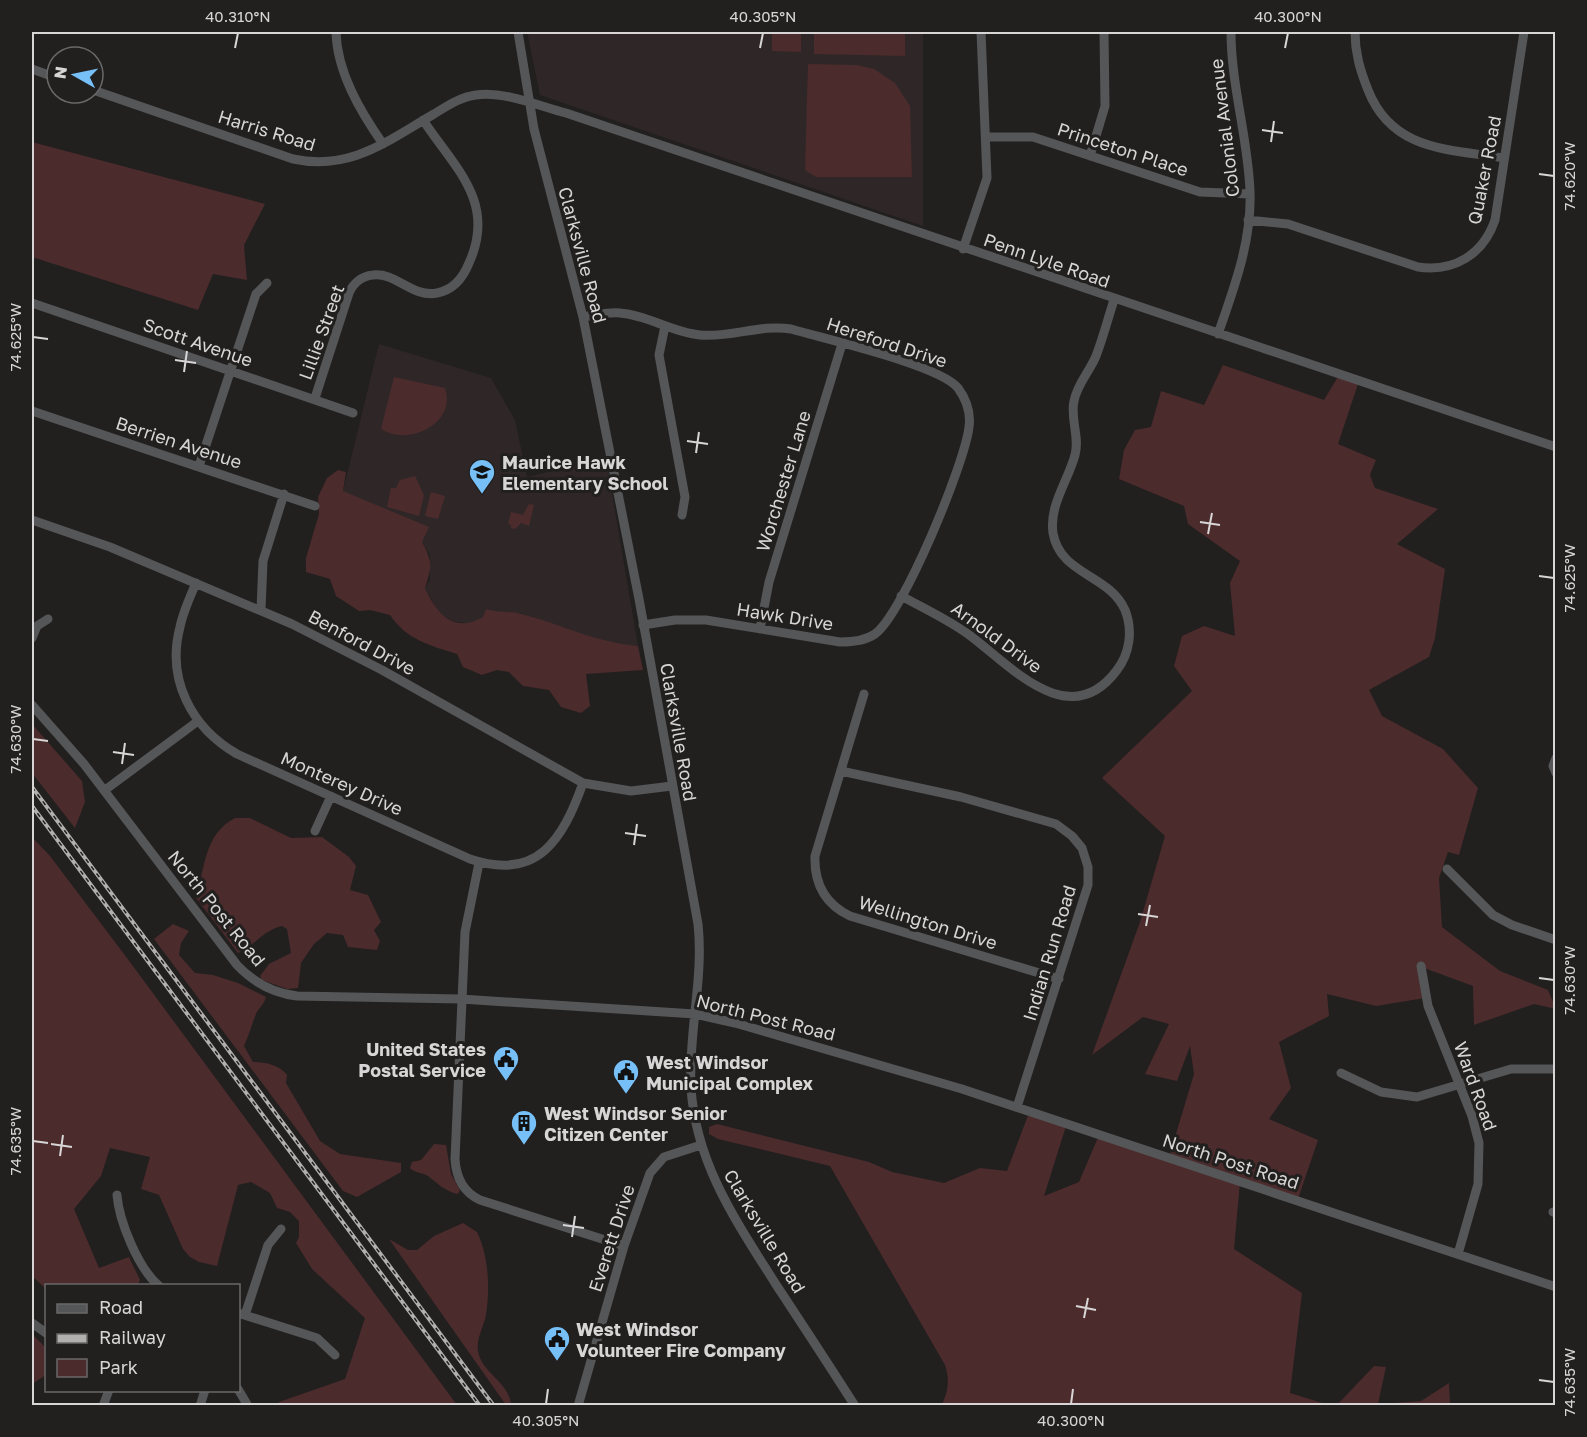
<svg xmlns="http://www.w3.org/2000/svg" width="1587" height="1437" viewBox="0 0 1587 1437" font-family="'Golos Text',sans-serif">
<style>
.built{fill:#2f2727}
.green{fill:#4b2b2c}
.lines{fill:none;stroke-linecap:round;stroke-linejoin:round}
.minor{stroke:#555657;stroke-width:9}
.rail-casing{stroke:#b2afaf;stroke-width:4}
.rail{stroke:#221f1f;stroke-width:1.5;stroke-dasharray:4.5;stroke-linecap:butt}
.ticks{fill:none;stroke:#d7d5d5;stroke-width:2}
.labels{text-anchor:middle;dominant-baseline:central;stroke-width:6;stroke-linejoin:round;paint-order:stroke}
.street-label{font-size:18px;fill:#d7d5d5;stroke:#221f1f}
.poi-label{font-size:18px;font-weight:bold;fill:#d7d5d5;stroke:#221f1f;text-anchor:start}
.neatline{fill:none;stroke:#d7d5d5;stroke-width:2}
.ticks-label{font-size:15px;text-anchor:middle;fill:#d7d5d5}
</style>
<rect width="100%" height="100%" fill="#221f1f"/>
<path class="built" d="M 527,32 L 923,32 L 923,226 L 540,95 Z
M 379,344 L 491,378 L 515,420 L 527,477 L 606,458 L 638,646 L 608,643 L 521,613 L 498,613 L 486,609 L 484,617 L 472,624 L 452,621 L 439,613 L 425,588 L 430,579 L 430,555 L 422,542 L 343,491 Z"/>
<path class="green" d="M 772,32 L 801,32 L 801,52 L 772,51 Z
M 814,32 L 905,32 L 905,56 L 814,54 Z
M 808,64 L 857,65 L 874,69 L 895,83 L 910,106 L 912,177 L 816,177 L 805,170 Z
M 32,142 L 265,204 L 244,245 L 247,280 L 213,274 L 198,310 L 32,257 Z
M 1223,365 L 1324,400 L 1339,375 L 1359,381 L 1338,444 L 1376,460 L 1370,475 L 1375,488 L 1438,509 L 1397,544 L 1445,569 L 1435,638 L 1429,657 L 1369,690 L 1382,716 L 1443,749 L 1478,788 L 1459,855 L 1448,852 L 1439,878 L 1442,927 L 1500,971 L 1548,990 L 1556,1009 L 1534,1004 L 1474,1025 L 1473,986 L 1424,968 L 1425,998 L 1376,1006 L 1327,994 L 1329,1016 L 1279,1042 L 1291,1088 L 1269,1119 L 1318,1140 L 1298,1199 L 1240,1182 L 1234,1249 L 1302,1293 L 1290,1393 L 1329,1405 L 942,1405 C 948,1390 950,1381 945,1365 L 830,1166 L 718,1139 L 709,1134 L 709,1127 L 717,1124 L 869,1162 L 892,1172 L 944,1183 L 980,1168 L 1007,1171 L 1030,1110 L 1067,1123 L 1044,1196 L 1079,1182 L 1099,1135 L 1169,1157 L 1194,1074 L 1190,1046 L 1177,1081 L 1145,1074 L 1169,1024 L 1143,1017 L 1092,1055 L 1140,922 L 1165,836 L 1102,778 L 1192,691 L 1174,666 L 1182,636 L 1204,626 L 1235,636 L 1230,583 L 1240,561 L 1188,524 L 1184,506 L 1119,479 L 1124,450 L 1135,430 L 1151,427 L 1161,391 L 1204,405 Z
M 394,377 L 445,388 C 457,423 409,447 381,429 Z
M 338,470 L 346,472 L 343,491 L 429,527 L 422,542 C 434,563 431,568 425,588 C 437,614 454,634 483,617 L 486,609 C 498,613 510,611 522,614 C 564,625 594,642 638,646 L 643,670 L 586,674 L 590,706 L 581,713 L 561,707 L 549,690 L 523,686 L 509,672 L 497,670 L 482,675 L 463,667 L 457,654 C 429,645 407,640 390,615 L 370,610 L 359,611 L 336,596 L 330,579 L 306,572 L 306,558 L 319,514 L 318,497 L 327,478 Z
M 415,476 L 424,495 L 419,516 L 387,507 L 391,488 L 396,488 L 400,480 Z
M 431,492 L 445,496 L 438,519 L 425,516 Z
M 529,504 L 534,505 L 529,526 L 521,523 L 515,529 L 511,528 L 511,525 L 508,524 L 511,512 L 523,515 Z
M 32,724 L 82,781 L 85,802 L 75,828 L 32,773 Z
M 235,818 L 250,818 L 291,838 L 322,837 L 349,857 L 356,866 L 350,890 L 368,895 L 381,922 L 374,930 L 380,941 L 377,950 L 348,947 L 343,935 L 327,933 L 314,944 L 301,963 L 298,988 L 287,989 L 262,980 L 260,976 L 269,964 L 291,953 L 287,929 L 282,926 C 261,931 253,948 238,953 L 196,898 C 205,868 204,834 235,818 Z
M 32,837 L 50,856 L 127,958 L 457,1405 L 277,1405 L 279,1402 L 345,1379 L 365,1318 L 312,1269 L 296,1243 L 299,1237 L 299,1221 L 290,1212 L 277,1208 L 270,1193 L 251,1182 L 238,1185 L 217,1266 L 199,1262 L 190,1257 L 183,1249 L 159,1195 L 141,1189 L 150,1157 L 110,1148 L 101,1176 L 74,1209 L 99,1268 L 129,1257 L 140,1280 L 138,1285 L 46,1286 L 46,1289 L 33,1277 Z
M 173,924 L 189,931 L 181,943 L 179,955 L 195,973 L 213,975 L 238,983 L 266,997 C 264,1005 259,1007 256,1014 C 252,1024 249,1035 244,1046 L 253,1062 C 265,1062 280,1065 287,1075 L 286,1083 L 320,1141 L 340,1154 L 401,1163 L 401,1172 L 357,1197 L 343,1191 L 154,939 Z
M 434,1144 L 446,1145 L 451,1174 L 460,1190 L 458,1194 C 446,1192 437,1183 428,1176 C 422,1172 416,1174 410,1168 L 412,1162 L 421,1160 Z
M 463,1223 L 477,1232 C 489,1257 490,1288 486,1315 C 484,1326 476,1339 478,1351 C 482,1374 509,1381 511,1405 L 506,1405 L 389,1239 L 408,1250 L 417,1250 L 434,1236 Z
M 32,1334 L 46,1348 L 46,1375 L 32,1384 Z
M 1374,1366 L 1386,1367 L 1378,1404 L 1421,1401 L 1449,1383 L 1450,1405 L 1337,1405 Z"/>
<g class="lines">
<path class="minor" d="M 336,32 C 337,72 360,111 383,144
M 518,32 L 534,129 L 583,317 L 639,599 L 698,924 C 704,979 688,1033 691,1088 C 696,1164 736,1221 775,1283 C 802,1324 829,1365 855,1406
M 1355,32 C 1355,53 1360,70 1368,90 C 1392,151 1448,149 1504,158
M 32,69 L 57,78
M 93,90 L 293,159 C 351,171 387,141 434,114 C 447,106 460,97 476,95 C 505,91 539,106 566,113 L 1556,447
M 986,137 L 1033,137 L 1200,192 L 1250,194
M 1090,156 L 1105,106 L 1104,32
M 1248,220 L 1288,224 L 1418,267 C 1454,272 1483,255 1495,220 L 1524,32
M 963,249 L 987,178 L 981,32
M 32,303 L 353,413
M 583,317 C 595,315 607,312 620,313 C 647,315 672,332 700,335 C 731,338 760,324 791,329 C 825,339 940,365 958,388 C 966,399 971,413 969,427 C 965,463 903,614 875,634 C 865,641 852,642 840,642 L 706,620 L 675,620 L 643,625
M 665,326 L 659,355 L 685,497 L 682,515
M 1218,334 C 1234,288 1252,241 1250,191 C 1248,138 1231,85 1231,32
M 315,398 L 349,293 C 353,284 361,276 373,275 C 396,272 412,298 437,293 C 453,290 463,278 469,263 C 497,202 454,167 423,120
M 32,411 L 315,506
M 199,466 L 256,294 L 267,283
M 32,520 L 110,547 L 292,624 L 382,670 L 583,783 L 631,791 L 672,786
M 196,583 C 190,597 183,612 180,627 C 166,680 192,728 237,754 L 470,859 C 538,882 563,839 583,783
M 901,596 C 924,608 947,619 968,634 C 1009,664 1069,735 1117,670 C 1130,653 1133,630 1125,610 C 1109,574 1060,575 1053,533 C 1049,505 1068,481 1075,455 C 1080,437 1070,419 1074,401 C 1077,384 1090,371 1096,356 C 1103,338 1108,318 1114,300
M 261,610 L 263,561 L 284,494
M 760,629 L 769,582 L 842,344
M 32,638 L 37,626 L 48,619
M 864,694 L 815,856 C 814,884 825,904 850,916 L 1059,979
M 32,705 L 84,764 L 237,965 C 254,983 273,993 297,996 L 461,999 L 695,1014 L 735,1023 L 962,1089 L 1556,1287
M 1556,758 L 1553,766 L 1556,773
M 841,771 L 961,797 L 1056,824 L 1072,836 L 1082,848 L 1088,867 L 1088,885 L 1017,1107
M 105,790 L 198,721
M 315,831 L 331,796
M 479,863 L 465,932 L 455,1159 C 456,1177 463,1192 480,1200 L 624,1246
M 1447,869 L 1493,915 L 1512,925 L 1556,940
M 1421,966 L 1428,1006 L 1472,1116 L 1479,1143 L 1478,1184 L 1458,1254
M 1341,1073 L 1381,1092 L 1417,1097 L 1511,1069 L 1556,1069
M 117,1195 C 119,1221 138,1268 159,1286
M 1553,1212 L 1556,1213
M 238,1313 L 317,1338 L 335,1355
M 245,1315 L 268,1245 L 281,1229
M 32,1323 L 46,1333
M 238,1389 L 248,1406
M 103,1406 L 109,1390
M 200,1406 L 205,1390
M 578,1406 L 624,1246 L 650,1173 L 664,1157 L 701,1145"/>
<g class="rail-casing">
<path id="rail" d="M 32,787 L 494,1406
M 32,806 L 480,1406"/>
</g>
<use href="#rail" class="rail"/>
</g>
<path class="ticks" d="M 235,48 L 238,33M 760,48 L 763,33M 1285,48 L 1288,33M 1262,130 L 1283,133M 1271,142 L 1274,121M 1539,174 L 1554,176M 33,337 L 48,339M 175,360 L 196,363M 184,372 L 187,351M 687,441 L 708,444M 696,453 L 699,432M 1200,522 L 1220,525M 1208,534 L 1212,513M 1539,576 L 1554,578M 33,739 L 48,741M 113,752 L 134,755M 122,764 L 125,743M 625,833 L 646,836M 634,845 L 637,824M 1138,914 L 1158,917M 1146,926 L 1150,905M 1539,978 L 1554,980M 33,1141 L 48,1143M 51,1144 L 72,1147M 60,1156 L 63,1135M 563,1225 L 584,1228M 572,1237 L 575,1216M 1076,1306 L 1096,1310M 1084,1318 L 1088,1298M 1539,1380 L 1554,1382M 546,1404 L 548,1389M 1071,1404 L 1073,1389"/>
<defs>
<g id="school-pin" transform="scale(1.35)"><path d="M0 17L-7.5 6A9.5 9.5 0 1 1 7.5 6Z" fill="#76c0f7" stroke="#221f1f"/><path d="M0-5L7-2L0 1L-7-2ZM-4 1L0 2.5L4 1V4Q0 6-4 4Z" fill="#111"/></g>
<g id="civic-pin" transform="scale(1.35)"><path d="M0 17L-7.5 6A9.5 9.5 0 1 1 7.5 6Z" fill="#76c0f7" stroke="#221f1f"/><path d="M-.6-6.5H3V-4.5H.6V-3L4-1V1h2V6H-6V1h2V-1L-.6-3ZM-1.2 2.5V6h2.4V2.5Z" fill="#111"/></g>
<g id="building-pin" transform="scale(1.35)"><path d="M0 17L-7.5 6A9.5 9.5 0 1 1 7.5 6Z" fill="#76c0f7" stroke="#221f1f"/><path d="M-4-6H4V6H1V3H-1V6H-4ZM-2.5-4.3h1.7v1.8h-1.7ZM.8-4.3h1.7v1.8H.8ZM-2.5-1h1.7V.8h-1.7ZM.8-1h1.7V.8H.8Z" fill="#111"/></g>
</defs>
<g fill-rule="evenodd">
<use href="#school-pin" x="482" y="472"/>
<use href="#civic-pin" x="506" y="1059"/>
<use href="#civic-pin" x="626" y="1072"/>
<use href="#building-pin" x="524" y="1123"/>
<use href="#civic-pin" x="557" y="1339"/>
</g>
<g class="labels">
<g class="street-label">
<text transform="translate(1224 128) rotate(-97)">Colonial Avenue</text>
<text transform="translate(267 130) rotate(17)">Harris Road</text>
<text transform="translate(1123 149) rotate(18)">Princeton Place</text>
<text transform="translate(1484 170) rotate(-79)">Quaker Road</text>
<text transform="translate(583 255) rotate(75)">Clarksville Road</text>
<text transform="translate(1047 260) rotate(19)">Penn Lyle Road</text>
<text transform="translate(321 332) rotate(-70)">Lillie Street</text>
<text transform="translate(198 342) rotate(19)">Scott Avenue</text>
<text transform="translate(887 342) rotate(18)">Hereford Drive</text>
<text transform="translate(179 442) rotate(18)">Berrien Avenue</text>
<text transform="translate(783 481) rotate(-73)">Worchester Lane</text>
<text transform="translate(785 616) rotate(9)">Hawk Drive</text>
<text transform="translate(997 637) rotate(36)">Arnold Drive</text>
<text transform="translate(362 642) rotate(28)">Benford Drive</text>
<text transform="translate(679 732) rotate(80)">Clarksville Road</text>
<text transform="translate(342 783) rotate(24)">Monterey Drive</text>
<text transform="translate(217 908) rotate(51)">North Post Road</text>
<text transform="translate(928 922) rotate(17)">Wellington Drive</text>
<text transform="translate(1049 953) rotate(-73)">Indian Run Road</text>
<text transform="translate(766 1017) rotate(14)">North Post Road</text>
<text transform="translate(1476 1086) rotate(70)">Ward Road</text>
<text transform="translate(1231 1161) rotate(18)">North Post Road</text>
<text transform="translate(765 1231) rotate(59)">Clarksville Road</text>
<text transform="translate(611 1238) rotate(-72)">Everett Drive</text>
</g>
<g class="poi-label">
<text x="502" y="462">Maurice Hawk<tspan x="502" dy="21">Elementary School</tspan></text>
<text x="486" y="1049" text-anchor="end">United States<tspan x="486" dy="21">Postal Service</tspan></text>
<text x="646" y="1062">West Windsor<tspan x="646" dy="21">Municipal Complex</tspan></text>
<text x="544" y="1113">West Windsor Senior<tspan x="544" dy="21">Citizen Center</tspan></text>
<text x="576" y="1329">West Windsor<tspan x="576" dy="21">Volunteer Fire Company</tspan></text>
</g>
</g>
<rect width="1587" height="1437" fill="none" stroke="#221f1f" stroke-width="66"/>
<rect x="45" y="1284" width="195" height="108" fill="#221f1f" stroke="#6a6868" stroke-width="1.5"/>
<rect x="57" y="1304" width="30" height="9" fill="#555657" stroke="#6a6868" stroke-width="1.5"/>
<text x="99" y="1314" font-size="18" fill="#d7d5d5">Road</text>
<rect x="57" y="1334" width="30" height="9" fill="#b2afaf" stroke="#6a6868" stroke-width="1.5"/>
<text x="99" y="1344" font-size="18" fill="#d7d5d5">Railway</text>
<rect x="57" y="1359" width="30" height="18" fill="#4b2b2c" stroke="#6a6868" stroke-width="1.5"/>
<text x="99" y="1374" font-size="18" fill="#d7d5d5">Park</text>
<g transform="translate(75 75) rotate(279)"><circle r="28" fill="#221f1f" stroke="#6a6868" stroke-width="1.5"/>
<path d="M0-4.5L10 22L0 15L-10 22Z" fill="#76c0f7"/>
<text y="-9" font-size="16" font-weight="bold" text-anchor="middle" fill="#d7d5d5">N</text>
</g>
<rect x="33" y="33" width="1521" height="1371" class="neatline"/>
<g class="ticks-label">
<text x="238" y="22">40.310°N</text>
<text x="763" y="22">40.305°N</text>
<text x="1288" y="22">40.300°N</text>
<text transform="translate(1570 176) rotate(-90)" y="5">74.620°W</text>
<text transform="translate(16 337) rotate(-90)" y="5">74.625°W</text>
<text transform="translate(1570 578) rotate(-90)" y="5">74.625°W</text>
<text transform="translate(16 739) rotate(-90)" y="5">74.630°W</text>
<text transform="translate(1570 980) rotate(-90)" y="5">74.630°W</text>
<text transform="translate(16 1141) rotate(-90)" y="5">74.635°W</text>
<text transform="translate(1570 1382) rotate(-90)" y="5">74.635°W</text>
<text x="546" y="1426">40.305°N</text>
<text x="1071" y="1426">40.300°N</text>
</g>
</svg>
